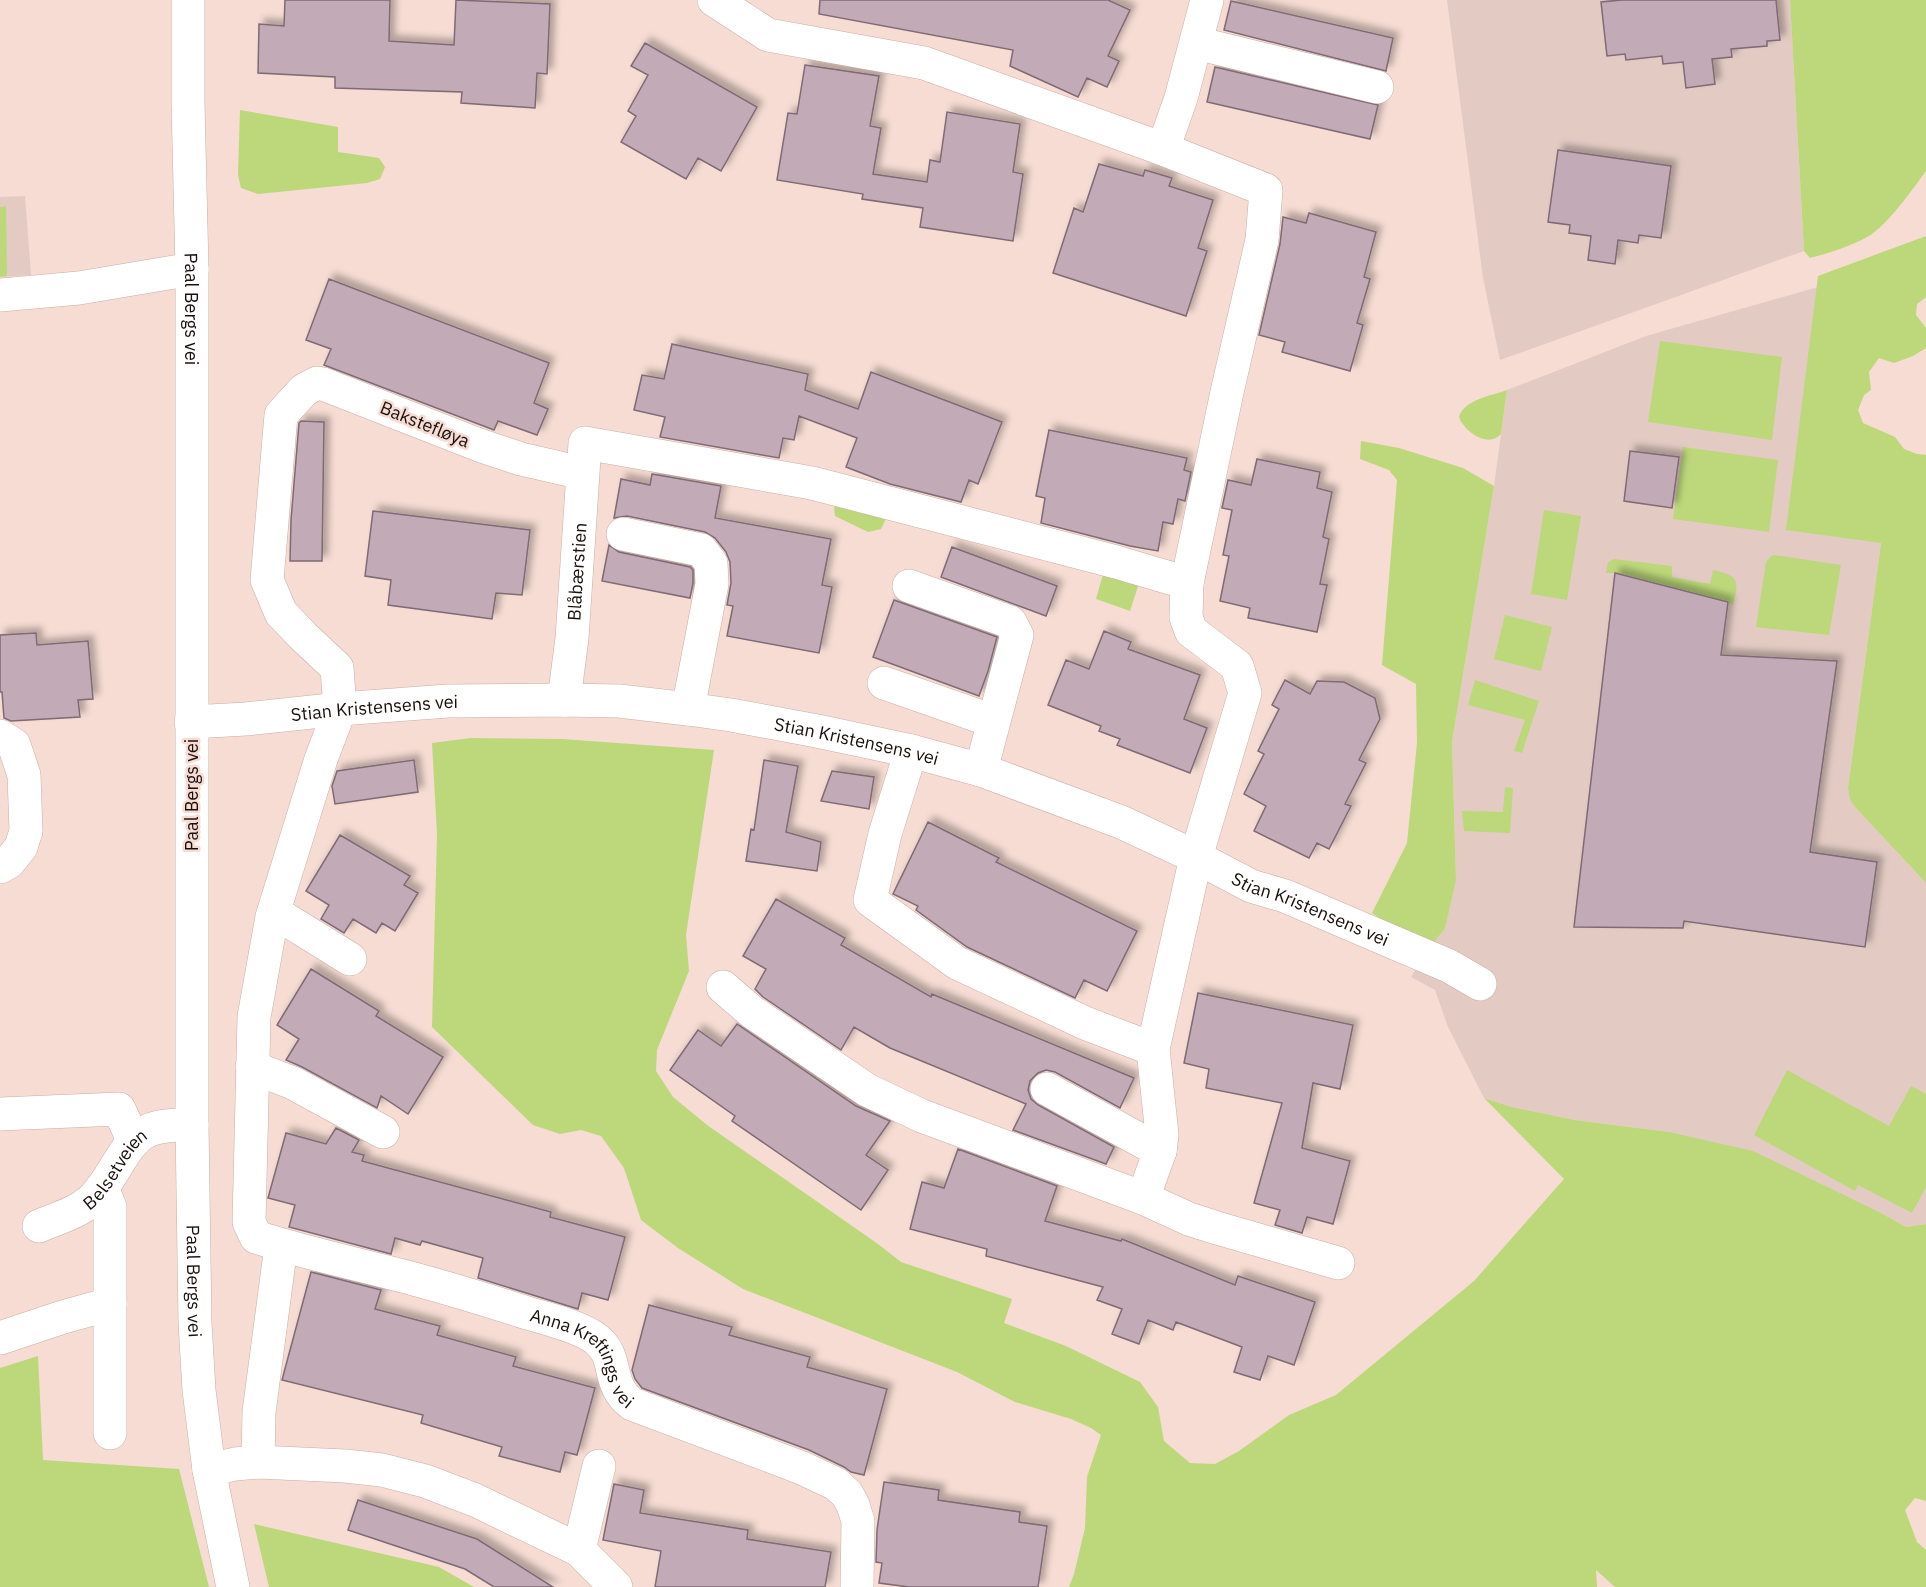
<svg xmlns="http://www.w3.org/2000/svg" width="1926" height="1587" viewBox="0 0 1926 1587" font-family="'IBM Plex Sans',sans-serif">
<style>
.education{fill:#e3cbc3}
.green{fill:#bcd87a}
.building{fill:#c2abb7;stroke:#7f6a75;stroke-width:1.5;filter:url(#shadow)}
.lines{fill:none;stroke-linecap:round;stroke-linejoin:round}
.minor-casing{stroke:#c8afa6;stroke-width:34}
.minor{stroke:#fff;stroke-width:33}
.labels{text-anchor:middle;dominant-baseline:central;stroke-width:5;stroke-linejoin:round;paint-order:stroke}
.street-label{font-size:18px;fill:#19100d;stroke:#f6dcd3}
</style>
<defs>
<filter id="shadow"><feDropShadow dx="5.5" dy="-5.5" stdDeviation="3" flood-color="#0004"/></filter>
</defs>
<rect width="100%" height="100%" fill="#f6dcd3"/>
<path class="education" d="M 1447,0 L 1790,0 L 1804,251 L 1500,360 L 1483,278 Z
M 25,196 L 31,275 L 0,277 L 0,197 Z
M 1818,287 L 1797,446 L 1912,461 L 1881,543 L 1848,788 L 1854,806 L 1926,883 L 1926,1224 L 1906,1227 L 1883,1214 L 1870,1209 L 1669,1132 L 1575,1120 L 1512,1107 L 1484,1098 L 1448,1027 L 1435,990 L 1411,977 L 1422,959 L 1456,880 L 1452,742 L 1494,486 L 1507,390 L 1646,336 Z"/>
<path class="green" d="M 1790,0 L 1926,0 L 1926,171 C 1912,190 1887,226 1867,237 C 1849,247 1829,253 1810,258 L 1804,251 Z
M 240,110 L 338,127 L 338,152 L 379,158 L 385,167 L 380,179 L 367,183 L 258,194 L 241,188 L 238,175 Z
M 6,206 L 7,276 L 0,277 L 0,207 Z
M 1926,236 L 1926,297 L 1917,304 L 1916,315 L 1926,328 L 1926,348 L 1913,356 L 1894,363 L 1879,358 L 1869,372 L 1871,390 L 1864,395 L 1858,410 L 1863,423 L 1895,437 L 1904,449 L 1917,454 L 1926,455 L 1926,883 L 1854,806 L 1850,799 L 1848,788 L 1881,543 L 1786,530 L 1818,276 Z
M 1660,341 L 1782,357 L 1772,440 L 1648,422 Z
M 1507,390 L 1501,434 C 1488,449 1464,431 1459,417 C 1465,399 1491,396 1507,390 Z
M 1361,441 L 1399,448 L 1463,468 L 1494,486 L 1452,742 L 1456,880 L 1445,928 L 1432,945 L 1396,929 L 1372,913 L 1407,843 L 1417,743 L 1416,684 L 1382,665 L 1397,480 L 1389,470 L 1360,459 Z
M 1683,447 L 1778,460 L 1769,532 L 1673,519 Z
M 841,494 L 889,512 L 881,529 L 868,532 L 835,516 L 834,508 Z
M 1544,510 L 1581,516 L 1567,600 L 1531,594 Z
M 1774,555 L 1841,565 L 1829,635 L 1756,627 L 1766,562 L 1770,557 Z
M 1614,559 L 1672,566 L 1672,577 L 1710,584 L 1713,570 C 1740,576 1739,581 1733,605 L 1728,602 L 1615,573 L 1606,573 L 1608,562 Z
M 1104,571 L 1140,580 L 1130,611 L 1096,599 Z
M 1505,615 L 1552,627 L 1541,671 L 1494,659 Z
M 1475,680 L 1539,701 L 1522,753 L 1514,751 L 1525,720 L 1468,705 Z
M 471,738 L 562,739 L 714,750 L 686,935 L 689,971 L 657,1050 L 656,1071 L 673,1097 L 707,1125 L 878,1244 L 901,1262 L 1012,1299 L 1004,1323 L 1066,1346 L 1140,1382 L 1158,1407 L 1164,1441 L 1190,1463 L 1215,1464 L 1239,1451 L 1289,1415 L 1336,1395 L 1474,1281 L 1564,1179 L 1484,1098 L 1512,1107 L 1575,1120 L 1669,1132 L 1753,1151 L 1883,1214 L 1906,1227 L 1926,1224 L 1926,1501 L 1915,1498 L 1905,1510 L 1917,1542 L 1926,1550 L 1926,1587 L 1615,1587 L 1596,1570 L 1597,1587 L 1069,1587 L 1074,1574 L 1085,1528 L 1087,1477 L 1101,1435 L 1091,1428 L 1071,1419 L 1015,1402 L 957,1372 L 743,1289 L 678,1248 L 641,1220 L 624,1168 L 601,1136 L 581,1130 L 560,1134 L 533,1125 L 432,1027 L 437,834 L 432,743 Z
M 1505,787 L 1513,788 L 1510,833 L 1464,831 L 1462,811 L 1503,812 Z
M 1787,1070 L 1889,1126 L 1911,1086 L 1926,1094 L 1926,1187 L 1912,1213 L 1858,1185 L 1855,1191 L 1754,1135 Z
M 38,1356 L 43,1460 L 179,1469 L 209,1587 L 0,1587 L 0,1368 Z
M 254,1524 L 439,1567 L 474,1587 L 269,1587 Z"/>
<path class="building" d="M 285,0 L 390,0 L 389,41 L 454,45 L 456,0 L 550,4 L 547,74 L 537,73 L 535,108 L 461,103 L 462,92 L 335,88 L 335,77 L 258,73 L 259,24 L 284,26 Z
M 820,0 L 1108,0 L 1130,10 L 1108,56 L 1119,61 L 1107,87 L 1087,78 L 1078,97 L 1010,66 L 1013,50 L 819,14 Z
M 1622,0 L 1776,0 L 1780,40 L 1767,41 L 1767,46 L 1731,49 L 1732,57 L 1712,59 L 1715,84 L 1686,88 L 1683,62 L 1663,64 L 1662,56 L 1626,60 L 1625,54 L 1607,56 L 1601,2 Z
M 1231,1 L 1393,38 L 1386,71 L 1224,30 Z
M 645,43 L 757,107 L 721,171 L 698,158 L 686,179 L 621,142 L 636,116 L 628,111 L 648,75 L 631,66 Z
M 805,65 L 879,76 L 870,126 L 881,128 L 873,174 L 927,182 L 930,160 L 940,162 L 947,112 L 1020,124 L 1013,172 L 1023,174 L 1013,241 L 920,227 L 923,208 L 862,199 L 863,194 L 777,180 L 788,113 L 797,114 Z
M 1215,67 L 1378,105 L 1370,139 L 1207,102 Z
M 1558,150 L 1671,166 L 1661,238 L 1639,235 L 1638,243 L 1618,240 L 1615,264 L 1588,260 L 1591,236 L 1569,233 L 1570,225 L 1548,222 Z
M 1099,164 L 1143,176 L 1145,170 L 1172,178 L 1169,186 L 1213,200 L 1198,248 L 1207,251 L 1186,316 L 1053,273 L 1074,208 L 1083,212 Z
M 1309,213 L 1376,232 L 1364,277 L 1370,279 L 1357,323 L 1363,325 L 1350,371 L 1282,352 L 1285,342 L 1259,335 L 1280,244 L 1283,217 L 1306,223 Z
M 329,279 L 549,363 L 534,403 L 548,409 L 537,435 L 498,421 L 494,430 L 324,365 L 331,349 L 306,340 Z
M 672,344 L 808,374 L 805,390 L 858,409 L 871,372 L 1002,422 L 978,484 L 969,480 L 961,502 L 890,484 L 846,467 L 857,438 L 799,416 L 794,440 L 783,438 L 779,458 L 660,437 L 665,417 L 634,410 L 642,375 L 664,379 Z
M 301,421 L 324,422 L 322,561 L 290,561 L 291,520 L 299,423 Z
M 1049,430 L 1187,458 L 1184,470 L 1191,472 L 1185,501 L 1178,499 L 1173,524 L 1163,522 L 1158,551 L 1130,546 L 1041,523 L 1045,498 L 1036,496 Z
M 1630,451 L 1679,457 L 1672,508 L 1624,501 Z
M 1257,459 L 1320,472 L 1317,488 L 1332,492 L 1323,537 L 1329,539 L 1320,584 L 1327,585 L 1317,632 L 1248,618 L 1250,608 L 1220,601 L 1229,556 L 1223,555 L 1232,510 L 1222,508 L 1228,480 L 1251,485 Z
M 652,474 L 721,486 L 715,518 L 831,539 L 822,585 L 832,587 L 819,653 L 727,636 L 733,606 L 727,605 L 731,583 L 730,562 L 726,552 L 715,538 L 705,532 L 627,516 L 614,518 L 621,479 L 650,485 Z
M 373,511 L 530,530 L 522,595 L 496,593 L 492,619 L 388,605 L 391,580 L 365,576 Z
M 609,545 L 619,552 L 690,567 L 693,570 L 693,583 L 690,598 L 602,581 Z
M 952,547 L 1057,586 L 1046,616 L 941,577 Z
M 1615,573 L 1728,602 L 1721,655 L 1837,661 L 1810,852 L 1877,862 L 1865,947 L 1684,921 L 1683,928 L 1574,927 Z
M 894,600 L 997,637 L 988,671 L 979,696 L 873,657 Z
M 1104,631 L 1131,642 L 1128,649 L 1200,675 L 1184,719 L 1207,728 L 1190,773 L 1117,745 L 1120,739 L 1099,731 L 1101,726 L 1048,705 L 1066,660 L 1089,669 Z
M 36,633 L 37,645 L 88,641 L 93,699 L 78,700 L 80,717 L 11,721 L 4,718 L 2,692 L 0,692 L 0,635 Z
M 1285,680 L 1310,694 L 1317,681 L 1344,682 L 1375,698 L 1380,719 L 1359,760 L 1366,763 L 1345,804 L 1351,806 L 1329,849 L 1317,843 L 1309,858 L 1254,831 L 1266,806 L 1244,794 L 1264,754 L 1258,751 L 1279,709 L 1272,705 Z
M 414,760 L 418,792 L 335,804 L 332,786 L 337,771 Z
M 764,760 L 798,766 L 786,832 L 821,842 L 817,871 L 746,861 L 751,829 L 754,830 Z
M 832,771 L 874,777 L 869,809 L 821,801 Z
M 928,822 L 999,858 L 996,862 L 1137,931 L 1107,991 L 1084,980 L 1075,998 L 967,947 L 916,910 L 918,906 L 893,894 Z
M 340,835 L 410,876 L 404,885 L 418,893 L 395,931 L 382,923 L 376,933 L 353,919 L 344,933 L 321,919 L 329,905 L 306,891 Z
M 776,899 L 845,938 L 841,945 L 931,997 L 932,994 L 1134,1078 L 1120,1108 L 1055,1072 L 1046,1070 L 1038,1073 L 1030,1081 L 1028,1090 L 1031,1099 L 1038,1105 L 1114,1147 L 1106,1164 L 1013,1130 L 1026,1104 L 890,1048 L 854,1027 L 841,1050 L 763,997 L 755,989 L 766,969 L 743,956 Z
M 311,969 L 379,1011 L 376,1016 L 443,1057 L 408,1114 L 381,1096 L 377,1108 L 302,1067 L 286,1060 L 299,1039 L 277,1025 Z
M 1198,993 L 1353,1025 L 1340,1089 L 1313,1083 L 1302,1148 L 1350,1161 L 1333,1224 L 1307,1217 L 1302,1233 L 1275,1225 L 1280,1210 L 1254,1203 L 1282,1103 L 1206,1088 L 1209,1069 L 1184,1063 Z
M 737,1024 L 856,1106 L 890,1121 L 866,1155 L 888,1170 L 861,1210 L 732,1121 L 735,1116 L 670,1070 L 698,1030 L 721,1046 Z
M 336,1128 L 359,1140 L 352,1152 L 364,1155 L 362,1161 L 551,1212 L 550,1217 L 625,1237 L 608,1300 L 582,1293 L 578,1309 L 478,1278 L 483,1258 L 422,1241 L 420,1245 L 395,1238 L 391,1254 L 289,1227 L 295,1205 L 268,1198 L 286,1133 L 326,1144 Z
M 958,1149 L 1057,1186 L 1045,1221 L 1121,1241 L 1122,1239 L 1235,1285 L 1238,1276 L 1315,1302 L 1294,1365 L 1268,1356 L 1260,1380 L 1234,1372 L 1242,1347 L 1176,1322 L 1173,1330 L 1148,1320 L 1139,1344 L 1112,1334 L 1122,1309 L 1097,1300 L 1103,1287 L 986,1256 L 987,1249 L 910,1229 L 922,1182 L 944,1188 Z
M 311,1272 L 381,1290 L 375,1309 L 440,1326 L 437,1335 L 516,1357 L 513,1366 L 595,1388 L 577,1455 L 565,1452 L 560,1472 L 499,1456 L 502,1447 L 421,1423 L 423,1415 L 282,1380 Z
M 649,1305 L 732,1327 L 729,1335 L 810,1357 L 807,1367 L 887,1389 L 864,1475 L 851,1472 L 844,1467 L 809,1450 L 642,1388 L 635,1379 L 632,1370 Z
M 884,1482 L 939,1490 L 938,1500 L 1020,1512 L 1019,1522 L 1047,1526 L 1038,1587 L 909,1587 L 879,1583 L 882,1563 L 876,1562 L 877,1530 Z
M 614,1484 L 644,1490 L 640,1513 L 748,1530 L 747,1539 L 831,1552 L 825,1587 L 655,1587 L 661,1551 L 603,1540 Z
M 358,1500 L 477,1539 L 553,1587 L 494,1587 L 465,1569 L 348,1530 Z"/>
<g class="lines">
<g class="minor-casing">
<g id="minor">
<path id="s1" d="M 188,0 L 188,102 L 192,269 L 192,1125 L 195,1323 L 199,1390 L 209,1470 L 233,1587"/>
<path d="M 714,0 L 768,35 L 924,63 L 1163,149 L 1266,190 L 1262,240 L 1227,392 L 1187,583"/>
<path d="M 1196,43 L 1377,87"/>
<path d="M 1163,149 L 1181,98 L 1207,0"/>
<path d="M 0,295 L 79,288 L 192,269"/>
<path id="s2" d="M 582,473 L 521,459 L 479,445 L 323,384 L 317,383 L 304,390 L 281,415 L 267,580 L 281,613 L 303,636 L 337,668 L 340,709 L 321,759 L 272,917 L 254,1017 L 249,1222 L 256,1237 C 308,1254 362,1265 414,1279 C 451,1289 487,1300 524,1312 C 544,1318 580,1326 596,1339 C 620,1357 605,1384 632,1404 L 802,1468 L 836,1484 L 847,1494 L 853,1505 L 858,1521 L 857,1587"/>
<path d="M 623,534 L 701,550 L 711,563 L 712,584 L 688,709"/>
<path d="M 909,586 L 1010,622 L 1017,635 L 981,770"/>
<path d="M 884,683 L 993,721"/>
<path id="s3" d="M 564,700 L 572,638 L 585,443 L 812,483 L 1116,562 L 1187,583 L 1186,617 L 1191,631 L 1237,666 L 1245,693 L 1196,857 L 1153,1049 L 1162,1135 L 1160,1151 L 1143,1198"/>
<path id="s4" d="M 191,722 L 246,719 L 340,709 L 448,701 L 564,700 L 619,701 L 688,709 L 731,715 L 817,731 L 911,751 L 981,770 L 1121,822 L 1196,857 L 1251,886 L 1285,896 L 1409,949 L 1449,966 L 1480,984"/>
<path d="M 0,736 L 14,745 L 24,775 L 26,831 L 21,847 L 9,862 L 0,867"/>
<path d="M 911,751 L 885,834 L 870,900 L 957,963 L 1085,1023 L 1153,1049"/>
<path d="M 274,912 L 350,959"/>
<path d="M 723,987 L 752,1012 L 867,1090 L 922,1116 L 1143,1198 L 1189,1219 L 1217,1228 L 1338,1263"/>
<path d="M 252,1067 L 293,1083 L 383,1132"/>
<path d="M 1047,1089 L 1160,1151"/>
<path d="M 0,1114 L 119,1109 L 133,1140"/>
<path d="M 102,1188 L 110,1207 L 110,1433"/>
<path id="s5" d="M 39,1226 C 52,1220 74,1214 85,1205 C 94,1200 101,1189 107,1181 C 135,1137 136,1124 192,1125"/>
<path d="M 0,1338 L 63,1317 L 110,1304"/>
<path d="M 258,1462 L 259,1412 L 281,1246"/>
<path d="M 209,1470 L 235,1464 L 258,1462 L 345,1466 L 382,1470 L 425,1481 L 475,1500 L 579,1550 L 616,1587"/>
<path d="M 579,1550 L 599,1466"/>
</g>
</g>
<use href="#minor" class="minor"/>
</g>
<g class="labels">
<g class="street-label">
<text stroke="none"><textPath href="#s1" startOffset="309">Paal Bergs vei</textPath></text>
<text transform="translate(425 424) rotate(22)">Bakstefløya</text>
<text stroke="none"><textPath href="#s3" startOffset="129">Blåbærstien</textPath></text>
<text stroke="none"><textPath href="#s4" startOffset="184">Stian Kristensens vei</textPath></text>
<text stroke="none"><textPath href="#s4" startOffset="670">Stian Kristensens vei</textPath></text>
<text transform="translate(191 795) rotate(-90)">Paal Bergs vei</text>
<text stroke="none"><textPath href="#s4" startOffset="1156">Stian Kristensens vei</textPath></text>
<text stroke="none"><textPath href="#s5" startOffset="98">Belsetveien</textPath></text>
<text stroke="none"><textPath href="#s1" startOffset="1281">Paal Bergs vei</textPath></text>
<text stroke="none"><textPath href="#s2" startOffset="1551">Anna Kreftings vei</textPath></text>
</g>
</g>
</svg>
